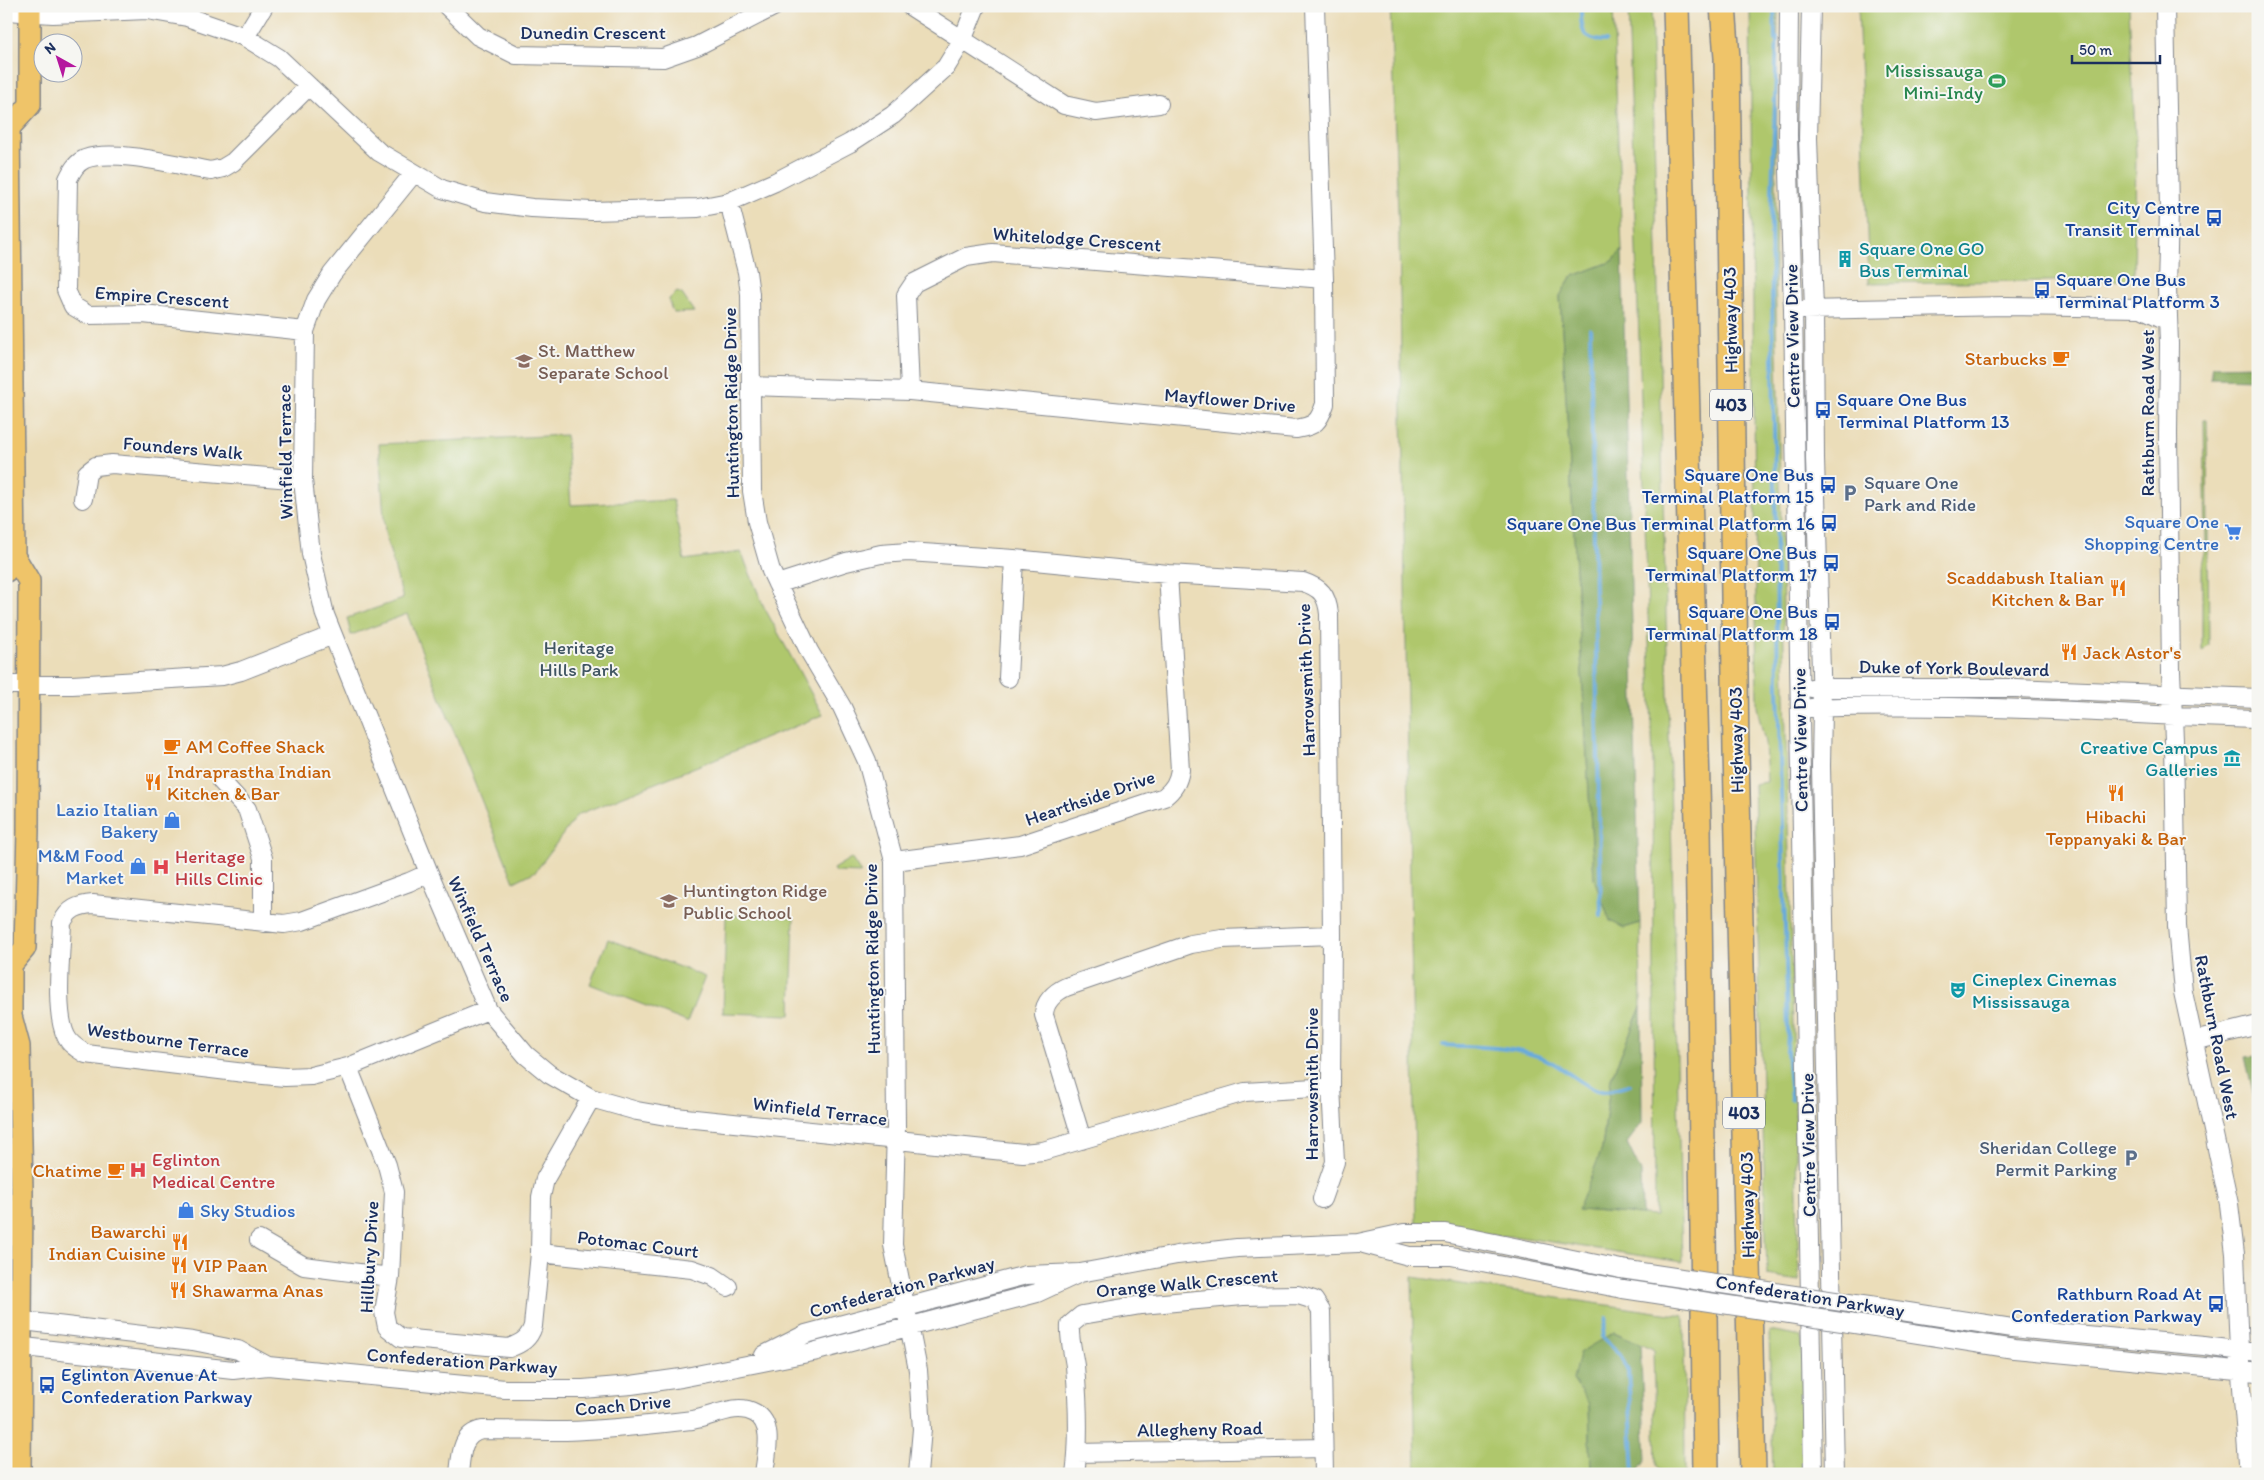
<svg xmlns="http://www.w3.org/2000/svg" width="2264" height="1480" viewBox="0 0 2264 1480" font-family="Itim,sans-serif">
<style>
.green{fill:#afc76c;stroke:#657b65}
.forest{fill:#8bac60;stroke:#536e5f}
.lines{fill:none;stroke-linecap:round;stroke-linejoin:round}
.stream{stroke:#68aadc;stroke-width:4}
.minor-casing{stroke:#83868c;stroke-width:20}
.major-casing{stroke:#83868c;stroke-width:24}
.highway-casing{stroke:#83868c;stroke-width:28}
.minor{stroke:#fff;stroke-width:18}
.major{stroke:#efc469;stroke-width:21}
.highway{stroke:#efc469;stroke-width:25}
.minor-bridge-casing{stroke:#83868c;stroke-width:20;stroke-linecap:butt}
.minor-bridge{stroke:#fff;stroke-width:18}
.labels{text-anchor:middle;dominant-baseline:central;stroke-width:4;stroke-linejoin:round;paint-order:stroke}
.shield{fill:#f6f6f2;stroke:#5d6b8a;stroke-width:1}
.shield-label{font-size:18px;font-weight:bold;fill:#1b2f5e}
.street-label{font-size:19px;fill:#1b2f5e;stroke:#f6f6f2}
.leisure-label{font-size:19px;fill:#27864d;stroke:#f6f6f2;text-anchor:end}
.transit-label{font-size:19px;fill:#164399;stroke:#f6f6f2;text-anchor:end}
.culture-label{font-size:19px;fill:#0d838f;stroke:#f6f6f2;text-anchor:start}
.education-label{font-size:19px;fill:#785e54;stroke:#f6f6f2;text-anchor:start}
.food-label{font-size:19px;fill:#c56008;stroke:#f6f6f2;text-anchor:start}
.service-label{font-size:19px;fill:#4e5e75;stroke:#f6f6f2;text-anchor:start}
.shop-label{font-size:19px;fill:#366cbe;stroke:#f6f6f2;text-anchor:end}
.park-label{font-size:19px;fill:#405562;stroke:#f6f6f2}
.health-label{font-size:19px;fill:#be3a42;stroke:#f6f6f2;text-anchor:start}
</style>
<rect width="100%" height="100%" fill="#f6f6f2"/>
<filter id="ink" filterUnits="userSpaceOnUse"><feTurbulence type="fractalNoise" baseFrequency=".02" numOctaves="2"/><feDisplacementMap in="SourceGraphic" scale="10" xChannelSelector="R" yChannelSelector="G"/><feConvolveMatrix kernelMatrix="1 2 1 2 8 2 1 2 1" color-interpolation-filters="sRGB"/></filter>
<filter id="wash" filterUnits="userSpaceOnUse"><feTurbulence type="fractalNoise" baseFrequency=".0096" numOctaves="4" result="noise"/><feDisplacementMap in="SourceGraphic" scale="20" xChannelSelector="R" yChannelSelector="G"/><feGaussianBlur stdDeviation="1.12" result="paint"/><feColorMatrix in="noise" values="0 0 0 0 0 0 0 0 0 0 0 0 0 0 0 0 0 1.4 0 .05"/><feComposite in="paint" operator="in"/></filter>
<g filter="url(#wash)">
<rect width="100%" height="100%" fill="#ebddb9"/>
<path class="green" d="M 1390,6 L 1613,6 L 1622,250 L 1613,261 L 1571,277 L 1560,296 L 1594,878 L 1624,928 L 1640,923 L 1641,1007 L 1611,1078 L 1602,1149 L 1579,1210 L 1655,1216 L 1653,764 L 1628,6 L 1651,6 L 1682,1262 L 1519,1237 L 1459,1232 L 1416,1225 L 1399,238 Z
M 1750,6 L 1778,6 L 1775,271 L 1799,1281 L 1767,1276 L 1754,784 L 1767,782 L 1765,743 L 1757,707 Z
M 1858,6 L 2129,6 L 2136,155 L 2134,280 L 1869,283 Z
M 677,292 L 682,294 L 694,312 L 674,313 L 671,308 L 669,299 Z
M 2204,420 L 2207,420 L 2209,645 L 2202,652 L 2202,563 L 2206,550 Z
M 566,435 L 571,505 L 673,500 L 684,560 L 741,552 L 764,607 L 823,715 L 577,815 L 536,871 L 514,882 L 407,614 L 351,635 L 347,618 L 403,599 L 385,533 L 379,444 Z
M 851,858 L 861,873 L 835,872 L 833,869 Z
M 726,915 L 794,917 L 791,1015 L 723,1013 Z
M 608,939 L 705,977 L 687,1022 L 590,984 Z
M 1412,1277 L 1684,1316 L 1685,1474 L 1664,1474 L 1656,1466 L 1653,1349 L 1614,1332 L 1573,1379 L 1589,1404 L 1591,1474 L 1416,1474 Z
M 1769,1331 L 1802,1337 L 1804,1474 L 1773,1474 Z"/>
<path class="forest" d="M 1622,250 L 1640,923 L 1624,928 L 1610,921 L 1594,879 L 1560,296 L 1571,277 L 1613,261 Z
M 2258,365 L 2258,379 L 2210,378 L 2213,366 Z
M 1641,1007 L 1642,1123 L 1627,1143 L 1641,1172 L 1642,1215 L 1578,1210 L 1602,1149 L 1611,1078 Z
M 2258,1056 L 2258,1114 L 2245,1057 Z
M 1614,1332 L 1640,1344 L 1646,1460 L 1636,1474 L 1591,1474 L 1589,1404 L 1573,1380 L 1579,1353 Z"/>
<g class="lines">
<path class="stream" d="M 1581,6 C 1581,28 1580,41 1606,41
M 1774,6 L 1775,40
M 1777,38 L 1771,225 L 1778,689 L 1788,1030 L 1787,1051 L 1791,1099
M 1590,329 L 1601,916
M 1443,1045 C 1475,1047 1512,1046 1543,1058 C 1559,1064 1583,1086 1596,1090 C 1607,1093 1620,1088 1630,1085
M 1606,1318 L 1602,1337 L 1620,1354 L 1628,1371 L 1634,1474"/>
</g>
</g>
<g filter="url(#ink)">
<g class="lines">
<g class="minor-casing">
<path id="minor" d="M 447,6 L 478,36 L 516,55 L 663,58 L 697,46 L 775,6
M 910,6 L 1064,105 L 1096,112 L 1159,104
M 1789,6 L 1788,135 L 1793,310 L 1813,1474
M 1811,6 L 1808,138 L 1814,309 L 1815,459 L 1822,708 L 1821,766 L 1835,1474
M 2165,6 L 2169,210 L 2167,288 L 2169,344 L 2168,434 L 2171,672 L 2174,740 L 2177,926 L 2183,992 L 2229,1204 L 2235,1254 L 2239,1350 L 2249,1474
M 6,11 L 53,14 L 147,10 L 187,17 L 245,37 L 279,58 L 379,152 L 442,189 L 485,202 L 532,208 L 592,211 L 698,208 L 729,202 L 775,182 L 850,143 L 893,115 L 946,67 L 962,41 L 976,6
M 245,37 L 264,6
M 413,174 L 332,274 L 316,300 L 305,331 L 303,480 L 311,554 L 325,615 L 333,635 L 429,873 L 488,1010 L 526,1055 L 549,1074 L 591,1098 L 637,1111 L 666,1116 L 1023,1153 L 1043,1151 L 1245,1092 L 1331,1087
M 729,202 L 747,272 L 750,294 L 752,491 L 757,522 L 771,571 L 809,651 L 842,707 L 867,761 L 894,861 L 896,1127 L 893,1245 L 918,1370 L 922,1429 L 918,1474
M 1804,310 L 2007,306 L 2141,308 L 2168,321
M 305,331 L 143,314 L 88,315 L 73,306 L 66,290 L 68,179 C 72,171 76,163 85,159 C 114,148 180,166 211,171 L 223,168 L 233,162 L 309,86
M 751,386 L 910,391 L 1296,429 C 1315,426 1319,422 1325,404 L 1324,279 L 1315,6
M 910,391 L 906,295 L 914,283 L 966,257 L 993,253 L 1324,279
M 83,499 L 87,473 L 96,466 L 112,464 L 303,480
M 777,584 L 846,562 L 881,554 L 908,552 L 1014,559 L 1168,574 L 1303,582 C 1321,588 1327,595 1329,614 L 1332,935 L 1331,1087 L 1335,1162 L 1322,1199
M 1008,678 L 1014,559
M 6,685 L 72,685 L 222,676 L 241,671 L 333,635
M 1811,688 L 2016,688 L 2258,698
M 1811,708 C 1919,704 2028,708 2137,714 C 2177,716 2217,718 2258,719
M 222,782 L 247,809 L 263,858 L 263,923
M 894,861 L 1020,845 L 1164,797 C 1174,789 1178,782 1180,770 L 1168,574
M 429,873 L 409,882 L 302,921 L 284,924 L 93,904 C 78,905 68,909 62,923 C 61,952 54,1012 66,1036 C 70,1045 78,1049 86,1054 L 253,1074 L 285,1077 L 311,1076 L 348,1067 L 488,1010
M 2194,1041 L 2258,1025
M 348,1067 L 387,1165 L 394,1192 L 390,1277 L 384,1312 L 387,1327 L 401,1338 L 509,1348 C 522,1343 529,1339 533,1326 L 540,1253 L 541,1197 L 545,1179 L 591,1098
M 1082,1140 L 1044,1015 C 1044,1002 1055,992 1066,987 L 1191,944 L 1222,939 L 1332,935
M 259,1240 L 304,1266 L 390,1277
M 1364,1244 L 1409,1256 L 1451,1256 L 1623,1289
M 540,1253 L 692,1269 L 712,1276 L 728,1287
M 1869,1306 L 2012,1328 L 2204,1346 L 2258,1353
M 6,1319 L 193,1341 L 238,1350 L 268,1366
M 1868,1326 L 2014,1349 L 2258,1372
M 6,1345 L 233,1370 L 268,1366 L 505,1389 L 583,1389 L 631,1385 L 681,1378 L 813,1352 L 1037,1293 L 1080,1273
M 764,1355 L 806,1334 L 1026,1275 L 1080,1273 L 1177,1255 L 1237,1248 L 1358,1243 L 1404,1233 L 1445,1233 L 1621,1269
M 1077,1453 L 1323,1448
M 459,1474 C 461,1455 461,1434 482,1430 C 510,1430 538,1431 566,1431 C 609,1430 650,1425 692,1420 C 713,1417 736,1402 755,1413 C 775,1424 766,1455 764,1474
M 1075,1474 C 1080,1439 1078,1401 1075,1366 C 1073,1352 1069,1339 1070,1325 L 1082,1315 L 1141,1305 L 1243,1296 L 1298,1295 L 1314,1300 L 1321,1311 L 1324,1474"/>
</g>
<g class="major-casing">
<path id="major" d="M 6,120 L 9,128 L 14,556 L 6,571
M 9,128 L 30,105 L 30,6
M 6,957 L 11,965 L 11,1016 L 19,1046 L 22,1191 L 20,1474
M 11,965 L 25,948 L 28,831 L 29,581 L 14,556"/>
</g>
<g class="highway-casing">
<path id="highway" d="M 1676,6 L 1698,823 L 1706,1474
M 1723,6 L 1727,58 L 1736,752 L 1753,1474"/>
</g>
<use href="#minor" class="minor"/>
<use href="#major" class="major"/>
<use href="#highway" class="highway"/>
<g class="minor-bridge-casing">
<path id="minor-bridge" d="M 1621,1269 L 1869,1306
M 1623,1289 L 1868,1326"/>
</g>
<use href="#minor-bridge" class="minor-bridge"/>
</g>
</g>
<defs>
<g id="stadium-bare" transform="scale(1.35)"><path d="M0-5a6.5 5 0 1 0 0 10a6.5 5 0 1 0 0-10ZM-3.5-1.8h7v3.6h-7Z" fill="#2e9e5b" stroke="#f6f6f2" stroke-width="2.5" paint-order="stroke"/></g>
<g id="bus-bare" transform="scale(1.35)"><path d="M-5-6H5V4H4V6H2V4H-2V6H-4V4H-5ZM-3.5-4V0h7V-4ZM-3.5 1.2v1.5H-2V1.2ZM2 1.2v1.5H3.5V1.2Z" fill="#1a4fb4" stroke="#f6f6f2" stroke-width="2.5" paint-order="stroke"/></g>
<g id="building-bare" transform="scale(1.35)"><path d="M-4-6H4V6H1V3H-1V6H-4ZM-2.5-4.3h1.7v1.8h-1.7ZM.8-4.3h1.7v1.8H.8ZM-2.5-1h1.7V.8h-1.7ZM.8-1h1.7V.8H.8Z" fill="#0f9aa8" stroke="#f6f6f2" stroke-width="2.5" paint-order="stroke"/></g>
<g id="cafe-bare" transform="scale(1.35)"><path d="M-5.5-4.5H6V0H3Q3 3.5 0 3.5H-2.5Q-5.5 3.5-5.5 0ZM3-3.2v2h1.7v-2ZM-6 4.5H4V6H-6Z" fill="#e8710a" stroke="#f6f6f2" stroke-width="2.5" paint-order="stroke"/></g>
<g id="school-bare" transform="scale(1.35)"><path d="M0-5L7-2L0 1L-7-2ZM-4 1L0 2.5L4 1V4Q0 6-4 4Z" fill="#8d6e63" stroke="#f6f6f2" stroke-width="2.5" paint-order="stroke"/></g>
<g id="parking-bare" transform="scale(1.35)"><path d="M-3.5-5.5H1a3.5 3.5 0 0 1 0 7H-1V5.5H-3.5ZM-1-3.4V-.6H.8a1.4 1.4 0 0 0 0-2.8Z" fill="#5c6f8a" stroke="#f6f6f2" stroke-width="2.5" paint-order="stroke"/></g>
<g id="supermarket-bare" transform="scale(1.35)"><path d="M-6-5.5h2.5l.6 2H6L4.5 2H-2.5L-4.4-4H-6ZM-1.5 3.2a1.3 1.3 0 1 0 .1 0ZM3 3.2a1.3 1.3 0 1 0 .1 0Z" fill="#3f7fe0" stroke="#f6f6f2" stroke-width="2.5" paint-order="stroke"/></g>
<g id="restaurant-bare" transform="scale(1.35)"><path d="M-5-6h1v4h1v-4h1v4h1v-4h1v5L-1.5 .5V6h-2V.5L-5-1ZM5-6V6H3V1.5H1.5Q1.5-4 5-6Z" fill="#e8710a" stroke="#f6f6f2" stroke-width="2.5" paint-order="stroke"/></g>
<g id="museum-bare" transform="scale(1.35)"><path d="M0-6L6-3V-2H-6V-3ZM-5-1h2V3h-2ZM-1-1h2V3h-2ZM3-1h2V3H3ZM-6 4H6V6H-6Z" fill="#0f9aa8" stroke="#f6f6f2" stroke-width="2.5" paint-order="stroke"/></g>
<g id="shop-bare" transform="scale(1.35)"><path d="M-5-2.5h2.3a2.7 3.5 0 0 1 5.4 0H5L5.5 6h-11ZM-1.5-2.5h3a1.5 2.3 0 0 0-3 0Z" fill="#3f7fe0" stroke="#f6f6f2" stroke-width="2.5" paint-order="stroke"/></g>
<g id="hospital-bare" transform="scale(1.35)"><path d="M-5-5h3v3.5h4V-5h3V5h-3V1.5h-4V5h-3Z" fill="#e0444e" stroke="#f6f6f2" stroke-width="2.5" paint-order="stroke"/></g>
<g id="theatre-bare" transform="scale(1.35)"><path d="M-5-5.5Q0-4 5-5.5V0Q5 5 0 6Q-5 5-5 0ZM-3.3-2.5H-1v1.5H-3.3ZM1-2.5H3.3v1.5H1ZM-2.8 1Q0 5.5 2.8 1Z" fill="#0f9aa8" stroke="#f6f6f2" stroke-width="2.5" paint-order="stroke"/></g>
</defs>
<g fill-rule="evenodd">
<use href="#stadium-bare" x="1997" y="81"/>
<use href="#bus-bare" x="2214" y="218"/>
<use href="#building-bare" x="1845" y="259"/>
<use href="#bus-bare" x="2042" y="290"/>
<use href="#cafe-bare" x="2061" y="358"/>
<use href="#school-bare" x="524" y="361"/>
<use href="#bus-bare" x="1823" y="410"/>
<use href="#bus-bare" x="1828" y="485"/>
<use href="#parking-bare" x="1850" y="493"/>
<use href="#bus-bare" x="1829" y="523"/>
<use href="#supermarket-bare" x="2233" y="532"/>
<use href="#bus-bare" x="1831" y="563"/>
<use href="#restaurant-bare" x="2118" y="588"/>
<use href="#bus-bare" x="1832" y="622"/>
<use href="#restaurant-bare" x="2069" y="652"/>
<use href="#cafe-bare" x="172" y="746"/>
<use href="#museum-bare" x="2232" y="758"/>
<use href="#restaurant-bare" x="153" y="782"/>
<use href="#restaurant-bare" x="2116" y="793"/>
<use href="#shop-bare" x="172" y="820"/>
<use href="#shop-bare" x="138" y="866"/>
<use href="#hospital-bare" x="161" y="867"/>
<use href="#school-bare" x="669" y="901"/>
<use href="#theatre-bare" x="1958" y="990"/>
<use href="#parking-bare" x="2131" y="1158"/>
<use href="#cafe-bare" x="116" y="1170"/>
<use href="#hospital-bare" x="138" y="1170"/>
<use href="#shop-bare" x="186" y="1210"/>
<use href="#restaurant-bare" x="180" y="1242"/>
<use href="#restaurant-bare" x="179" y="1265"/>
<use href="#restaurant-bare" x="178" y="1290"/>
<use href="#bus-bare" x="2216" y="1304"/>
<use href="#bus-bare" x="47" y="1385"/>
</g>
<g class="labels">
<g class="shield">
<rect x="1710" y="389.5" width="42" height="31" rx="4"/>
<rect x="1723" y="1097.5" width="42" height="31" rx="4"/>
</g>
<g class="shield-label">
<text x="1731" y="405">403</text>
<text x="1744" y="1113">403</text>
</g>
<g class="street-label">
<text x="593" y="32">Dunedin Crescent</text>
<text transform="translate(1077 239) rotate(4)">Whitelodge Crescent</text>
<text transform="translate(162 297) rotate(4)">Empire Crescent</text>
<text transform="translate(1730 320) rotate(-91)">Highway 403</text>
<text transform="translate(1792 336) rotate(-91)">Centre View Drive</text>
<text transform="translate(1230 400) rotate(5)">Mayflower Drive</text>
<text transform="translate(731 403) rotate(-91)">Huntington Ridge Drive</text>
<text transform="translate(2147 413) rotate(-90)">Rathburn Road West</text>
<text transform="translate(183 448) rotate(5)">Founders Walk</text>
<text transform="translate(285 452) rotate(-91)">Winfield Terrace</text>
<text transform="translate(1954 668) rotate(1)">Duke of York Boulevard</text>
<text transform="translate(1306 680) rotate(-92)">Harrowsmith Drive</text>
<text transform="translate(1736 740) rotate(-91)">Highway 403</text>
<text transform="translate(1800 740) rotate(-91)">Centre View Drive</text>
<text transform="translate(1090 798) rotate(-19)">Hearthside Drive</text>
<text transform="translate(481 939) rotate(66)">Winfield Terrace</text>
<text transform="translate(872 959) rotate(-91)">Huntington Ridge Drive</text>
<text transform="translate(2217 1037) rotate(79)">Rathburn Road West</text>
<text transform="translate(168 1040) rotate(8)">Westbourne Terrace</text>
<text transform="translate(1311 1084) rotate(-90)">Harrowsmith Drive</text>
<text transform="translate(820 1111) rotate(7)">Winfield Terrace</text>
<text transform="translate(1808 1145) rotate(-91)">Centre View Drive</text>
<text transform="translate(1747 1205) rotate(-91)">Highway 403</text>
<text transform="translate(638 1244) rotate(7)">Potomac Court</text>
<text transform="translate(369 1257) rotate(-87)">Hillbury Drive</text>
<text transform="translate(1187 1283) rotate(-5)">Orange Walk Crescent</text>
<text transform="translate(902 1287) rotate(-15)">Confederation Parkway</text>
<text transform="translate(1810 1296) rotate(9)">Confederation Parkway</text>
<text transform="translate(462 1361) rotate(4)">Confederation Parkway</text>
<text transform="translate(623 1405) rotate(-5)">Coach Drive</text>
<text transform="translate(1200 1429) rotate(-1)">Allegheny Road</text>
</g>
<g class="leisure-label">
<text x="1983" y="70">Mississauga<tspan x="1983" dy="22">Mini-Indy</tspan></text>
</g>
<g class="transit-label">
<text x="2200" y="207">City Centre<tspan x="2200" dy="22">Transit Terminal</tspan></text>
<text x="2056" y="279" text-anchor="start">Square One Bus<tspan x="2056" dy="22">Terminal Platform 3</tspan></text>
<text x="1837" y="399" text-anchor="start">Square One Bus<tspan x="1837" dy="22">Terminal Platform 13</tspan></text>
<text x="1814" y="474">Square One Bus<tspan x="1814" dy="22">Terminal Platform 15</tspan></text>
<text x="1815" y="523">Square One Bus Terminal Platform 16</text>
<text x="1817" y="552">Square One Bus<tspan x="1817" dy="22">Terminal Platform 17</tspan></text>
<text x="1818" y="611">Square One Bus<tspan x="1818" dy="22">Terminal Platform 18</tspan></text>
<text x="2202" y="1293">Rathburn Road At<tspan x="2202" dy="22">Confederation Parkway</tspan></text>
<text x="61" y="1374" text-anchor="start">Eglinton Avenue At<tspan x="61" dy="22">Confederation Parkway</tspan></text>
</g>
<g class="culture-label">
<text x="1859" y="248">Square One GO<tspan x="1859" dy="22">Bus Terminal</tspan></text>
<text x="2218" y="747" text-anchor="end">Creative Campus<tspan x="2218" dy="22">Galleries</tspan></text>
<text x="1972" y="979">Cineplex Cinemas<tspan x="1972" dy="22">Mississauga</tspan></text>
</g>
<g class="education-label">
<text x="538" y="350">St. Matthew<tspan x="538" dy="22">Separate School</tspan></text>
<text x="683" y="890">Huntington Ridge<tspan x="683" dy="22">Public School</tspan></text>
</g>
<g class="food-label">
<text x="2047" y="358" text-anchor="end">Starbucks</text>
<text x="2104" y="577" text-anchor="end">Scaddabush Italian<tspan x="2104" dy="22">Kitchen &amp; Bar</tspan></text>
<text x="2083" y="652">Jack Astor's</text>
<text x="186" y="746">AM Coffee Shack</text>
<text x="167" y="771">Indraprastha Indian<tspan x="167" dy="22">Kitchen &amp; Bar</tspan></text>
<text x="2116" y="816" text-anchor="middle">Hibachi<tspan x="2116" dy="22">Teppanyaki &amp; Bar</tspan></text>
<text x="102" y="1170" text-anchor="end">Chatime</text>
<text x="166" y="1231" text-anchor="end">Bawarchi<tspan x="166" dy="22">Indian Cuisine</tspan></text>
<text x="193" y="1265">VIP Paan</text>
<text x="192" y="1290">Shawarma Anas</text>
</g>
<g class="service-label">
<text x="1864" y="482">Square One<tspan x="1864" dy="22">Park and Ride</tspan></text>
<text x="2117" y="1147" text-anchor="end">Sheridan College<tspan x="2117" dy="22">Permit Parking</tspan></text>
</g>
<g class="shop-label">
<text x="2219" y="521">Square One<tspan x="2219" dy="22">Shopping Centre</tspan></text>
<text x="158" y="809">Lazio Italian<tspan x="158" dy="22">Bakery</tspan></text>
<text x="124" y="855">M&amp;M Food<tspan x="124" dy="22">Market</tspan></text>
<text x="200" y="1210" text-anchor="start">Sky Studios</text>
</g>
<g class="park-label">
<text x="579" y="647">Heritage<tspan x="579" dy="22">Hills Park</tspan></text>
</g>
<g class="health-label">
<text x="175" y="856">Heritage<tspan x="175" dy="22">Hills Clinic</tspan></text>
<text x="152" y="1159">Eglinton<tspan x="152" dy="22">Medical Centre</tspan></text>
</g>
</g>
<rect width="2264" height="1480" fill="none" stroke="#f6f6f2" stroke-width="25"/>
<g transform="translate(58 58) rotate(321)"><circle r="24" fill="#f6f6f2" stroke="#9ea6b7"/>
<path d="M0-4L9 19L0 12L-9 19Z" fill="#b5179e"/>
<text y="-8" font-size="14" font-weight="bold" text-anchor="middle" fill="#1b2f5e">N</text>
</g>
<path d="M2072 55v8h88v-8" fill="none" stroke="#1b2f5e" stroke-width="2.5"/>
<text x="2079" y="55" font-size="15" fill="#1b2f5e" stroke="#f6f6f2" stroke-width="4" paint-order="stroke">50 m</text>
</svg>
